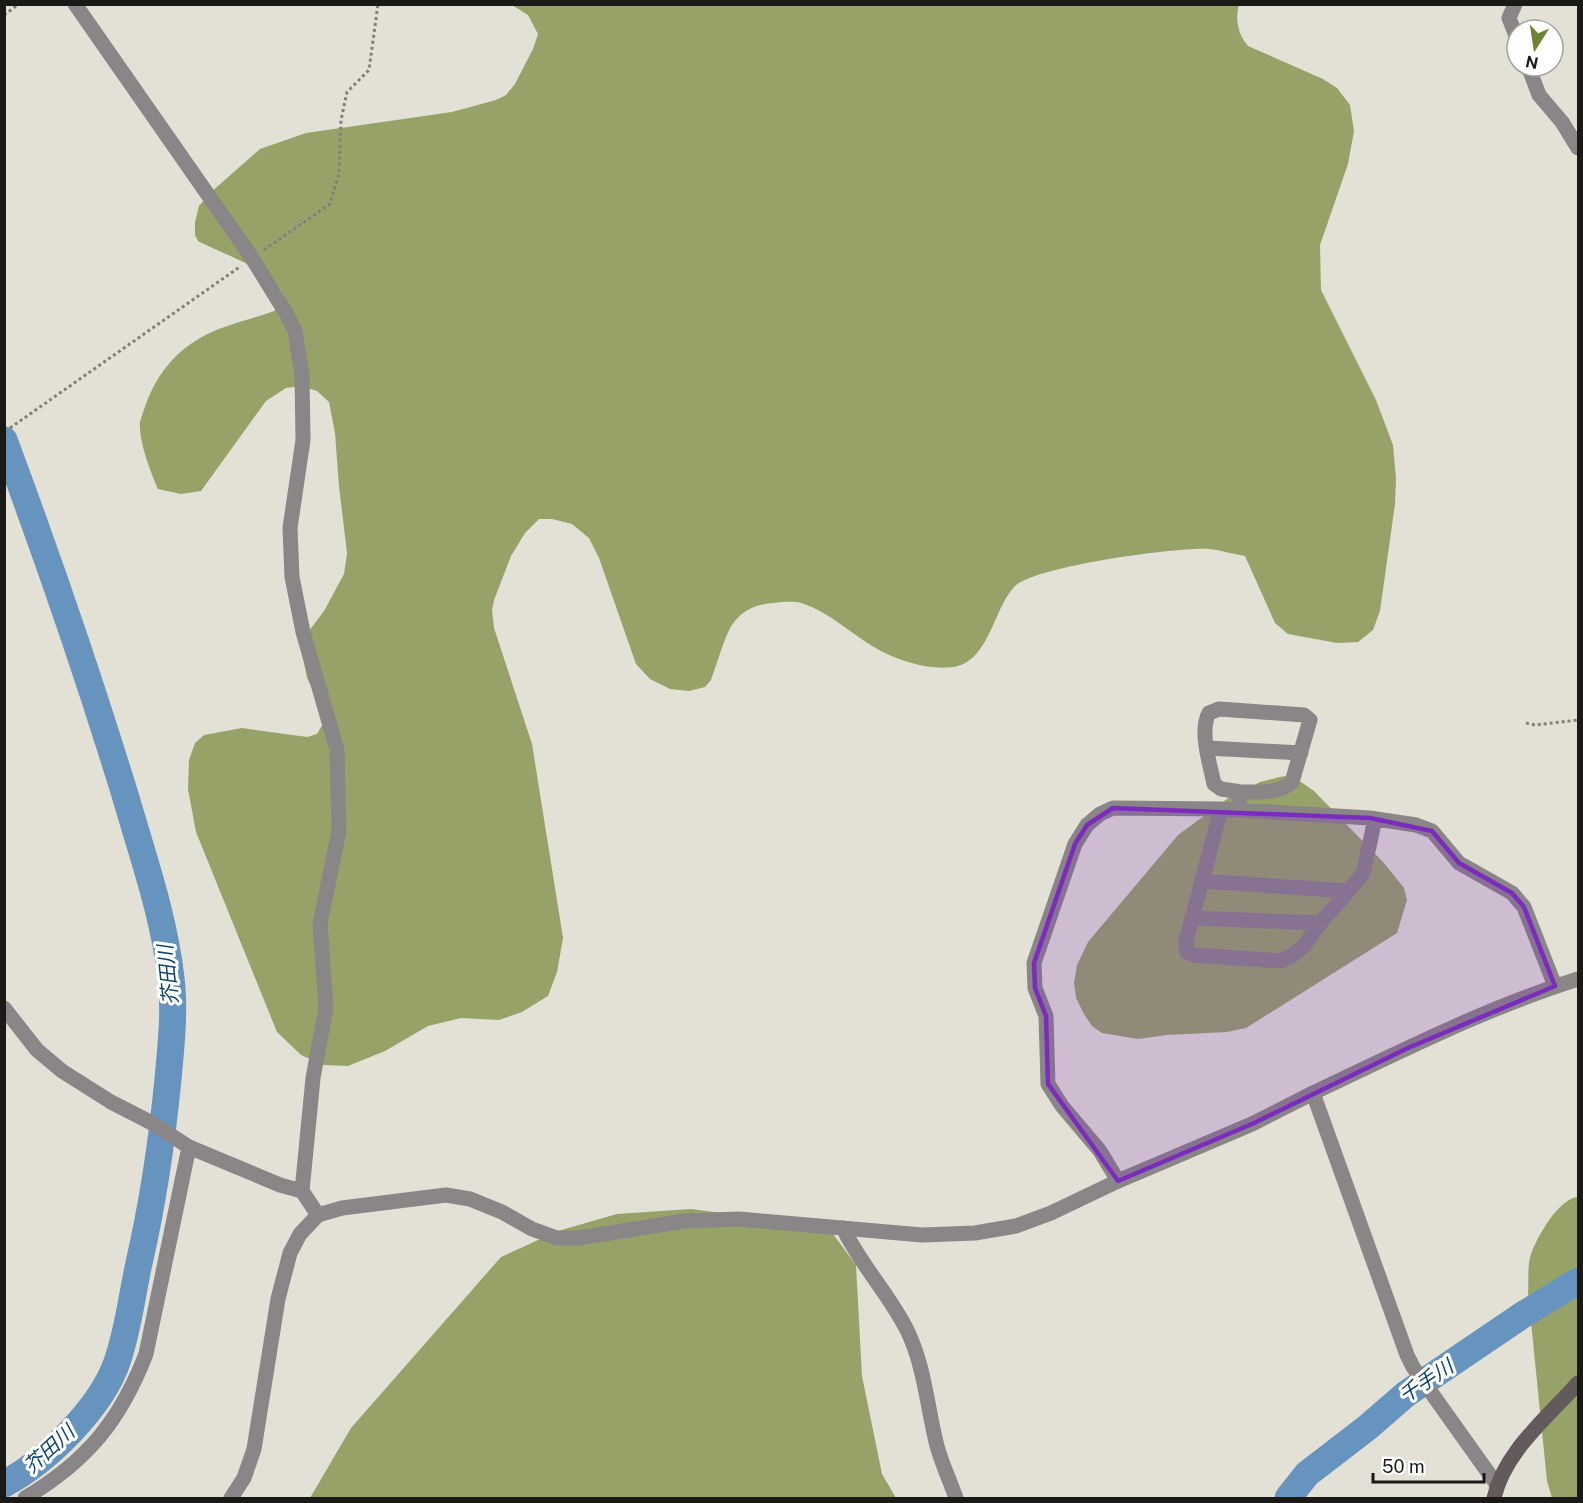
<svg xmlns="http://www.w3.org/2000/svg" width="1583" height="1503" viewBox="0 0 1583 1503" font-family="'Public Sans','Noto Sans JP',sans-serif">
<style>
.forest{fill:#97a268}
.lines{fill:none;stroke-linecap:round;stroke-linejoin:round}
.river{stroke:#6694be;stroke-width:27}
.path{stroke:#828078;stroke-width:3;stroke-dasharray:3 3;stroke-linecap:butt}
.minor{stroke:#8a8586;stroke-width:15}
.tertiary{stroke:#8a8586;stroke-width:15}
.secondary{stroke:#625a5b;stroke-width:15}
.marked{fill:#7b2cbf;fill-opacity:0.2;stroke:#7b2cbf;stroke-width:4.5;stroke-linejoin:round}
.labels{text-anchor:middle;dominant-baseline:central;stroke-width:6;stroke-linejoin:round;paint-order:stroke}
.water-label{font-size:20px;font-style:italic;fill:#0c426b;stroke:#fff}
</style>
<rect width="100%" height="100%" fill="#e3e0d5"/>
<path class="forest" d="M 512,5 L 1239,5 C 1235,19 1238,35 1248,46 L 1323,79 L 1337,88 L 1350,105 L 1354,131 L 1348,164 L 1320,245 L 1321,290 L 1376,400 L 1393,445 L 1396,479 L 1395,504 L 1380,611 L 1373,630 L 1358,642 L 1337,643 L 1288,634 L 1275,623 L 1245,556 C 1233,554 1221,550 1209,549 C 1178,547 1034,566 1014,587 C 993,610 989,662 953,667 C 930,670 903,662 883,652 C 855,638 831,612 801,603 C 793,601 782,602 774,603 C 756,604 742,610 732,625 C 725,635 716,667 711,680 L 705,687 L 689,691 L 670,689 L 650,679 L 636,664 L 599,558 L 589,538 L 572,524 L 552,519 L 539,519 L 525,533 L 511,556 L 494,600 L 492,610 L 494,628 L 532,744 L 563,938 L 557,972 L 548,996 L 522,1012 L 499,1020 L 461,1018 L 428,1026 L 385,1051 L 348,1066 L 324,1065 L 301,1055 L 277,1032 L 196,832 L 188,789 L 189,760 L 195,743 L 204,735 L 242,728 L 307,737 L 317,734 L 324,722 L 320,703 L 307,678 L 302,653 L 309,631 L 324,611 L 344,574 L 347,553 L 339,486 L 335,433 L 329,402 L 317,391 L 301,386 L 286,388 L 266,401 L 201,491 L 181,494 L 158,489 C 150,470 139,443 140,422 C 141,417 144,410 146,404 C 156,376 174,353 200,338 C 223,325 250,320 274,311 L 280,307 L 285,299 C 278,271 222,254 198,241 L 195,235 L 195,222 L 199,206 L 210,193 L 260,149 L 306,133 L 452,112 L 496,100 L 506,95 L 515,84 L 533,49 L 538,34 L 528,15 Z
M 1284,776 L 1298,780 L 1314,791 L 1384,863 L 1404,888 L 1407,900 L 1397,933 L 1246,1028 L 1227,1032 L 1167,1035 L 1138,1039 L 1102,1033 L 1092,1026 L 1084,1014 L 1076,998 L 1074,983 L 1077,965 L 1088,942 L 1178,835 L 1227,799 L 1260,782 Z
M 1578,1197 L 1578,1498 L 1552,1498 L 1547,1481 L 1528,1292 C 1529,1280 1527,1266 1531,1254 C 1537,1237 1559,1198 1578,1197 Z
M 691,1209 L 768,1219 L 833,1234 L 856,1265 L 862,1376 L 882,1474 L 896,1498 L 310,1498 L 351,1428 L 501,1257 L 558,1231 L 617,1214 Z"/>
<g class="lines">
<path class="river" d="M 4,440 C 48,558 89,677 126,798 C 143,857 164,916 171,978 C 175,1011 171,1046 168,1079 C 162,1141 153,1202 139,1263 C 132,1295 128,1331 117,1362 C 101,1408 47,1461 4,1484
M 1288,1498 L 1307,1474 L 1368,1427 L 1406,1394 L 1524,1314 L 1578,1281"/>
<path class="path" d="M 4,15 L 19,4
M 264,250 L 330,204 L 339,173 L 341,120 L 347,92 L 369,70 L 378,4
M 10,428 L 241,266
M 1526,723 L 1535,725 L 1578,720"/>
<path class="minor" d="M 75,4 L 252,258 L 286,313 L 295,331 L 302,375 L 303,440 L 290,528 L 292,577 L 303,632 L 337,750 L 339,831 L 320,924 L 326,1008 L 313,1078 L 302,1191 L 318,1215
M 1515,4 L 1509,18 L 1517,38
M 1528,66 L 1539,95 L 1562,122 L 1578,148
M 1208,748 L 1301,753
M 1221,809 L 1186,941 L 1187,952 L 1194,955 L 1281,961 L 1293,955 L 1304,946 L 1317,927 L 1363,874 L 1375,819
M 1238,810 L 1241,792 C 1259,792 1278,794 1292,782 L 1310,720 L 1304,715 L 1219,709 L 1209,713 C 1199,731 1210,764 1214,784 L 1221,789 L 1241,792
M 1202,881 L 1348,891
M 1192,918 L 1320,923
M 4,1008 L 37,1050 L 62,1071 L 111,1102 L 152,1123 L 189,1147 L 280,1185 L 302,1191
M 1118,1181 L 1100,1151 L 1062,1106 L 1048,1084 L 1046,1016 L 1035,988 L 1034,963 L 1075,844 L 1087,825 L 1100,814 L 1113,808 L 1221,809 L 1370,818 L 1416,825 L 1432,831 L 1459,863 L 1512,893 L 1524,907 L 1555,986
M 843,1228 C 860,1264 889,1294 907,1330 C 925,1367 927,1407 937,1446 C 942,1464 950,1481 956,1498
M 1497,1485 L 1413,1367 L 1407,1355 L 1313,1093 C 1400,1052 1486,1008 1578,979
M 25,1498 C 87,1461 120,1421 146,1354 L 189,1147"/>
<path class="tertiary" d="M 231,1498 L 244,1478 L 254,1449 L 278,1299 L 290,1253 L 300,1234 L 318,1215 L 342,1208 L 446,1195 L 470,1199 L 502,1212 L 532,1229 L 557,1238 L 579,1238 L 684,1221 L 739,1219 L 922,1235 L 975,1233 L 1016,1226 L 1051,1213 L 1118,1181 L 1252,1124 L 1313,1093"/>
<path class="secondary" d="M 1494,1498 C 1504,1452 1548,1417 1578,1383"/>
</g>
<path class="marked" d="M 1113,808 L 1370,818 L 1432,831 L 1459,863 L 1512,893 L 1524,907 L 1555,986 L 1408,1048 L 1252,1124 L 1118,1181 L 1048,1084 L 1046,1016 L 1035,988 L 1034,963 L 1075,844 L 1087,825 Z"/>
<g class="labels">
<g class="water-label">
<text transform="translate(168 975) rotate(-96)">芥田川</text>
<text transform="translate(1426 1381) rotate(-34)">千手川</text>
<text transform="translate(49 1449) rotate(-42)">芥田川</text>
</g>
</g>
<rect width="1583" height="1503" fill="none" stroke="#1a1915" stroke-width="12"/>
<g transform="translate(1535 48) rotate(192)"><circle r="28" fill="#ffffff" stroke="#a3a3a1" stroke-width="1.5"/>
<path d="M0-4.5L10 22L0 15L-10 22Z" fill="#708334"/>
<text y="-9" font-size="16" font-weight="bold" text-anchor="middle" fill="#1a1915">N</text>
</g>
<path d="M1373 1473v9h111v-9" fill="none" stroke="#1a1915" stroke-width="3"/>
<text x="1382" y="1473" font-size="18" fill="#1a1915" stroke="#ffffff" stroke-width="4.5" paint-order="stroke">50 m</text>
</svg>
